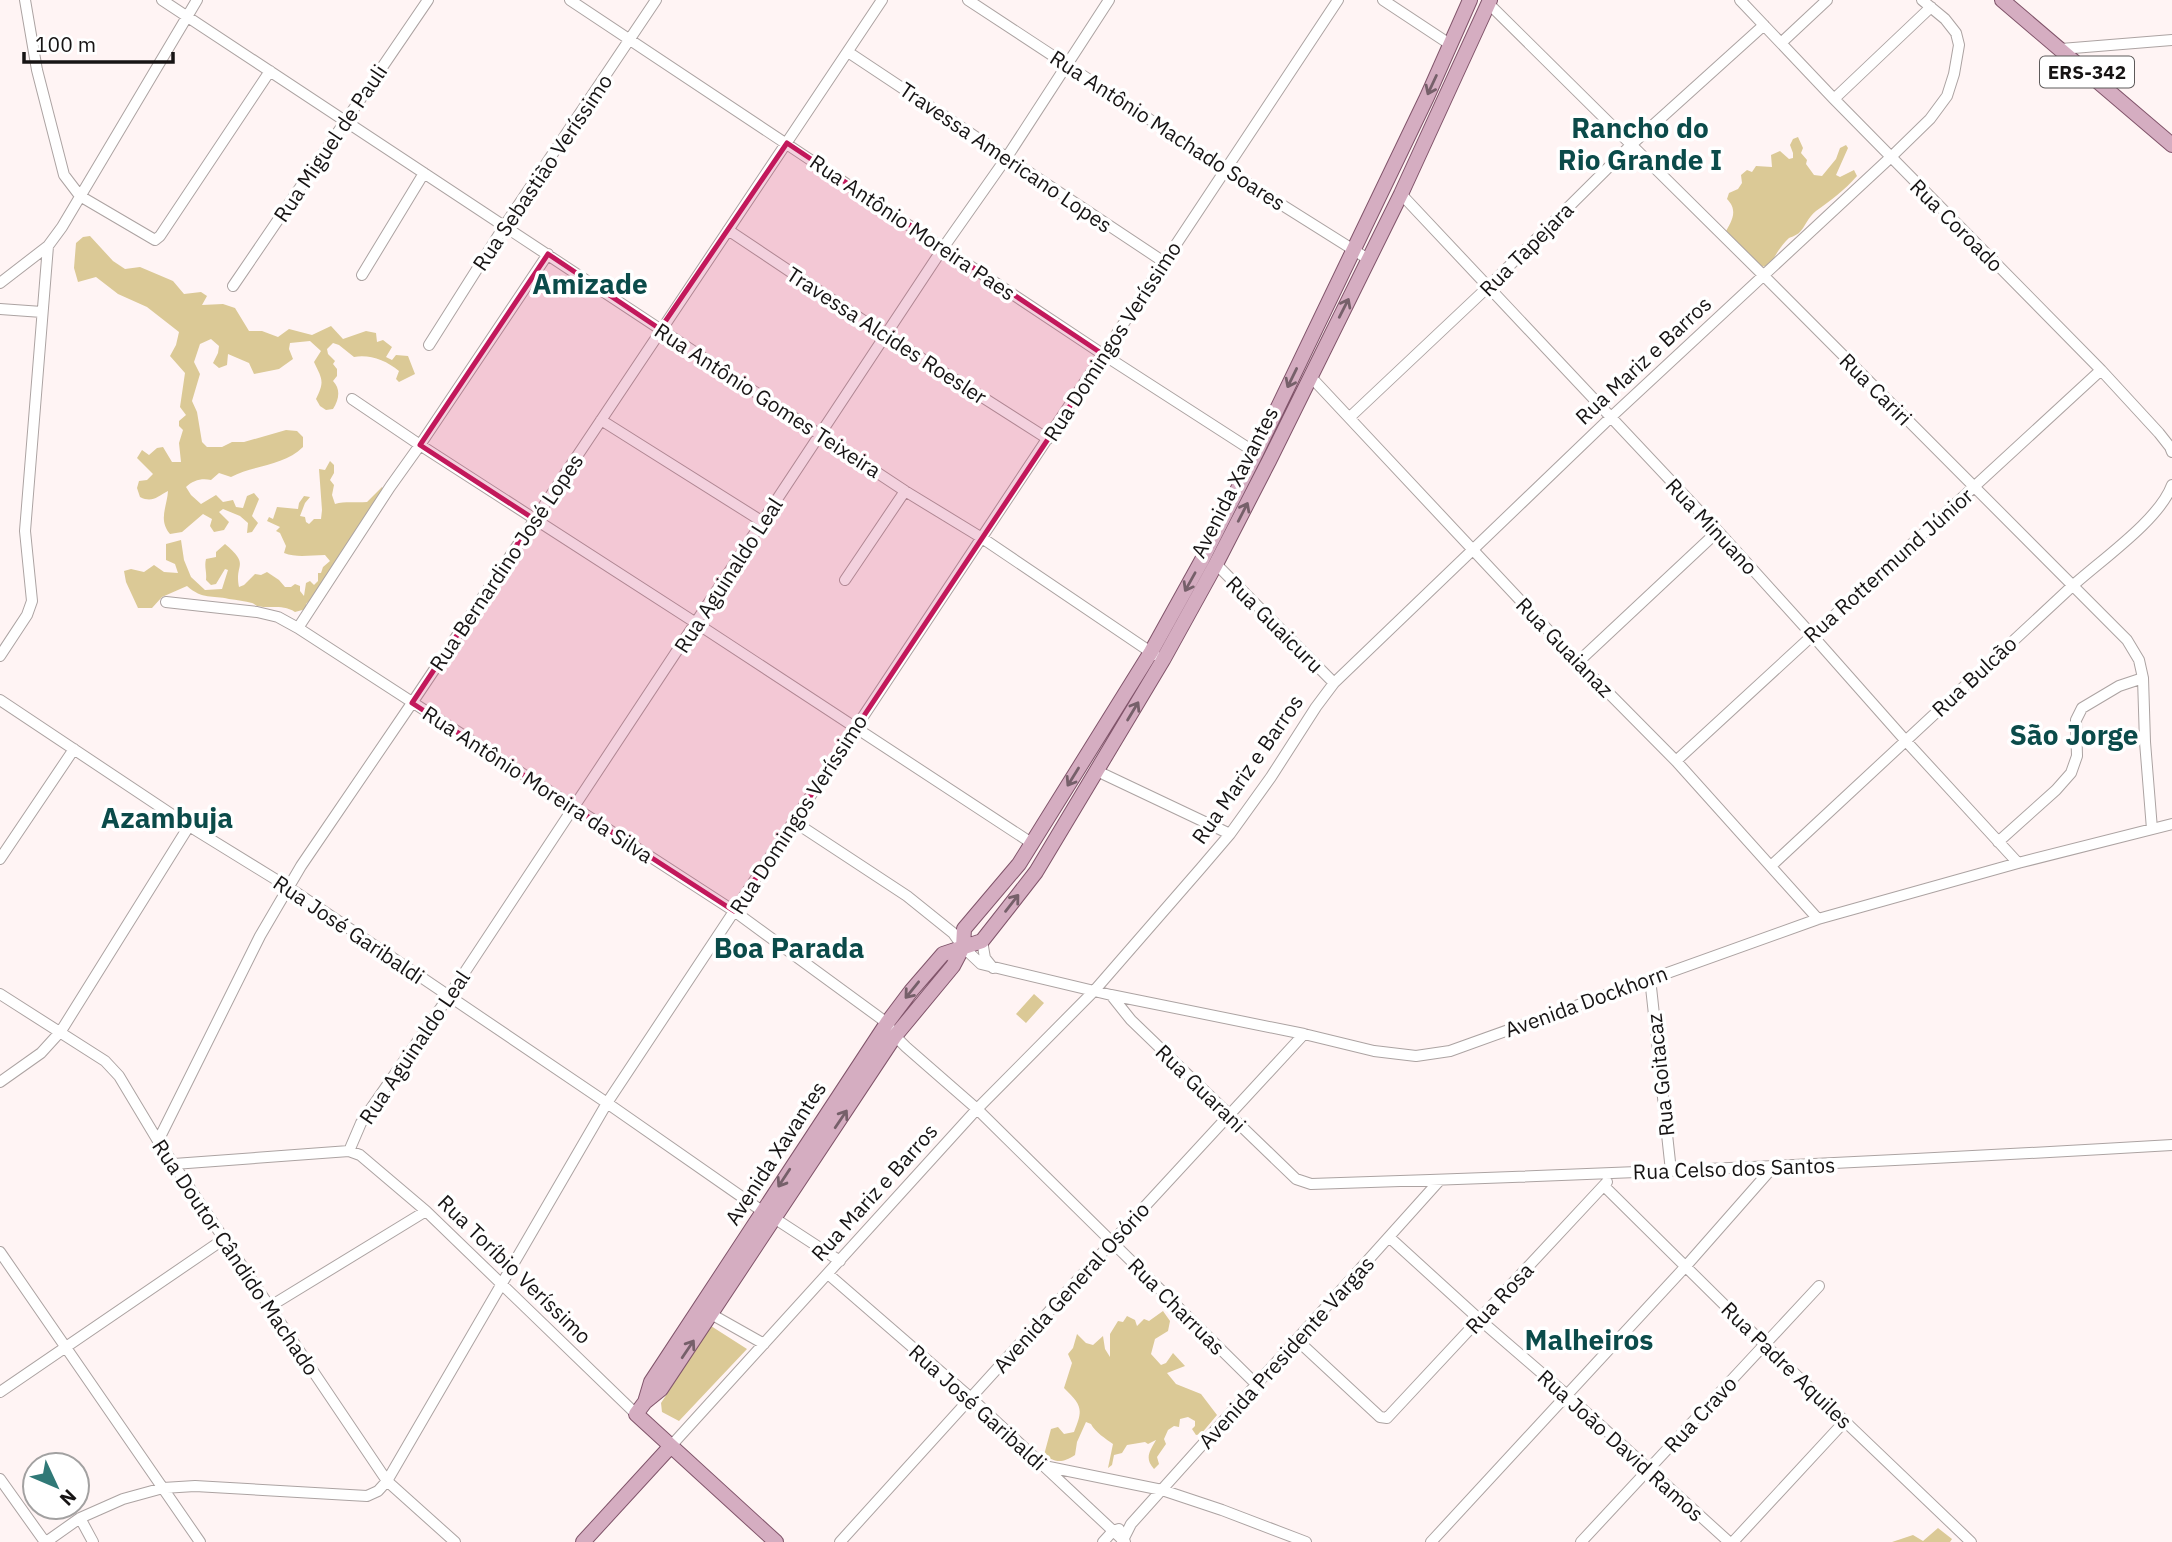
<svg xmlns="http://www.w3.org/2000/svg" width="2172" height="1542" viewBox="0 0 2172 1542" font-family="'IBM Plex Sans',sans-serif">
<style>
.green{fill:#dbc996}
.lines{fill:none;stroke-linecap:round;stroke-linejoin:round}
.minor-casing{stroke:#aca3a2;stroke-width:12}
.major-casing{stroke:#80546a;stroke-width:16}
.minor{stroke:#fff;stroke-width:10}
.major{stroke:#d5adc1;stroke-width:14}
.oneway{stroke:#76606a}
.marked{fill:#c2185b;fill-opacity:0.2;stroke:#c2185b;stroke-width:5;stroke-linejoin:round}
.labels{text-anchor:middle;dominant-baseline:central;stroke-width:7;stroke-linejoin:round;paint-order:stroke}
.shield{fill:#fff;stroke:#5d5a5a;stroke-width:2}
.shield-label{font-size:19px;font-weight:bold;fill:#171414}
.street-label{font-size:21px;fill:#171414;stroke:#fff}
.district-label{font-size:28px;font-weight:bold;fill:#0b4b4a;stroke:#fff}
</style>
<rect width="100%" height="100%" fill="#fff4f4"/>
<path class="green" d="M 1798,137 L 1803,148 L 1801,153 L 1807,160 L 1806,164 L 1814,175 L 1822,176 L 1836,159 L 1840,148 L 1846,145 L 1848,148 L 1836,175 L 1840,177 L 1854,170 L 1857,176 C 1845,190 1830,201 1816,211 C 1808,217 1805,227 1799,233 C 1798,234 1790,238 1789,238 C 1781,245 1775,256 1770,265 L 1761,267 L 1725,233 C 1731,222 1739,211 1727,199 L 1729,193 L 1738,189 L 1742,183 L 1741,175 L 1747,170 L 1752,172 L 1756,166 L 1772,167 L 1771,155 L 1780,151 L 1789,159 L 1793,158 L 1793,153 L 1790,145 L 1793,139 Z
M 90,236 L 113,261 L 125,269 L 140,267 L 173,281 L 184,294 L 201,292 L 207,296 L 202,305 L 223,304 L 235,308 L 249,331 L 262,331 L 278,337 L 289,329 L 312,335 L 331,326 L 343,339 L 366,331 L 376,333 L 377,342 L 383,340 L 392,347 L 386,357 L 392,360 L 396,355 L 408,356 L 415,374 L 399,382 L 396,379 L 399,371 C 386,360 369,354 354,357 L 339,345 L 333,343 L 327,349 L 328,354 L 335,361 L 333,364 L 337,369 L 337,376 L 333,381 C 341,389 339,400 333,409 L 326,410 L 320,406 L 316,399 C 325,381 322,379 314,362 L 321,351 L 310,341 L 290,343 L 289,349 L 293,359 L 279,369 L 254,374 L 249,363 L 228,354 L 227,365 L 219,368 L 213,363 L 218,353 L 219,346 L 211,339 L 200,344 L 194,362 L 200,374 L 192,401 L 197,412 L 202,442 L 207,447 L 222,447 L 232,442 L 244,442 L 286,430 L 297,431 L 303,437 L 303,447 C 284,466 254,465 231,477 L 219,473 L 211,480 C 202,478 193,480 186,487 L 191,495 L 201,504 L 216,495 L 223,502 L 233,500 L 236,507 L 243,508 L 247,496 L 254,493 L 259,499 L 252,516 L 258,523 L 252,532 L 247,533 L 248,523 L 240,516 L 223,509 L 219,512 L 229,522 L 224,530 L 214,532 L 210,526 L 212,519 L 203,514 L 182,532 L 170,534 C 158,520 167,507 168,491 C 157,497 152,503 140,497 L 137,488 L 139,481 L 147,480 L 153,474 L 137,458 L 142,450 L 149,455 L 157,448 L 163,447 L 172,462 L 181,462 L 179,443 L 183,430 L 179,426 L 179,421 L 186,415 L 180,407 L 185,373 L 170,356 L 176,345 L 179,332 L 147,307 L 118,294 L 96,277 L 78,282 L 74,268 L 76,243 L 83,237 Z
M 330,461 L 334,465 L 334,473 L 330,480 L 334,485 L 332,495 L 335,504 C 345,501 356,503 367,502 L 382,487 L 384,490 L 315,596 L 306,604 L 306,609 L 295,612 C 282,604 270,609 257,606 C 255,605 253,603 252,603 C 245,601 237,600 229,599 C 212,595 203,600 187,586 L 162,597 L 152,608 L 138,608 L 126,582 L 124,571 L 131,569 L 144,572 L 154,565 L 164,572 L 178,573 L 175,564 L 166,560 L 166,544 L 181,540 L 184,560 L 191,577 L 205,590 L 222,589 L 228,570 L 225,569 L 216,584 L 211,585 L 206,580 C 207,572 204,567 206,559 L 216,557 L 216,552 L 225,544 C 251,566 234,563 239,587 L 244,585 L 255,574 L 261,575 L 267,572 L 279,580 L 285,587 L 291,587 L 295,584 L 300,586 L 300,591 L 304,596 L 306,583 L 310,581 L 314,585 L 318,581 L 318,573 L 321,573 L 323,567 L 330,561 L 325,555 C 310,555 297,558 284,553 L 286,546 L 280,533 L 276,531 L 280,527 L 267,521 L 269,517 L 273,519 L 277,507 L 298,509 L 299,503 L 304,496 L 310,497 L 305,503 L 300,516 L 305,517 L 306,522 L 309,524 L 314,519 L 321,519 L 322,510 L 319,469 L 325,470 Z
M 1034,994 L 1044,1003 L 1026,1023 L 1016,1014 Z
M 1163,1311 L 1170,1321 L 1168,1331 L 1155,1339 L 1151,1354 L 1161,1365 L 1166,1363 L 1173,1353 L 1185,1366 L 1167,1373 L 1176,1384 L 1201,1394 L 1217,1415 L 1201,1434 L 1196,1435 L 1192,1429 L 1195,1426 L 1195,1421 L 1188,1417 L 1180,1419 L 1179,1427 L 1174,1426 L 1168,1430 L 1164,1439 L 1166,1444 L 1157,1457 L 1159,1464 L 1154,1469 C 1144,1458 1150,1451 1156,1440 L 1148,1444 L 1145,1442 L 1127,1445 L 1122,1453 L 1114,1455 L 1112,1465 L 1108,1468 L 1113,1444 C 1106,1439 1095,1432 1091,1424 L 1086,1422 L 1077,1442 L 1075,1455 C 1062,1463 1057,1463 1044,1455 L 1051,1429 L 1058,1427 L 1064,1434 L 1074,1432 C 1084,1408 1081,1405 1064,1388 L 1072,1363 L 1068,1354 L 1073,1348 L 1077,1334 L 1086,1343 L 1093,1345 L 1103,1336 L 1105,1349 L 1110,1357 L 1110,1334 L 1118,1321 L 1123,1322 L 1127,1316 L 1135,1320 L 1137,1326 L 1144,1319 L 1149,1321 Z
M 711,1326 L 747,1349 L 679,1421 L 662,1412 L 661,1403 Z
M 1938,1528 L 1952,1539 L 1950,1542 L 1892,1542 L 1913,1535 L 1923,1541 Z"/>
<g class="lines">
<g class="minor-casing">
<path id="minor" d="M 25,0 L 37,70 L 64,175 L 80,196 L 155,240 L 160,236 L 270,71
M 162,0 L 905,491 L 982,538 L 1155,655
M 570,0 L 1104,355 L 1256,453
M 968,0 L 1225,169 L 1368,259
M 1383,0 L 1451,45
M 1740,0 L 1834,99 L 2101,370 L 2159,433 L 2170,447 L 2172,452
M 1488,3 L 1764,276 L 2127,640 L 2139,660 L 2143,678 L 2145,742 L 2152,829
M 1781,43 L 1827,0
M 2061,49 L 2172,40
M 848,52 L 1164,262
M 1834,99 L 1931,7
M 1401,194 L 1718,531 L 1812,635 L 1905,740 L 2018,863
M 728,230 L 885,335 L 1048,439
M 362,275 L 424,173
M 0,283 L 48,246 L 62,227 L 197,0
M 233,286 L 428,0
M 0,309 L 42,312
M 429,345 L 505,225 L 656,0
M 1310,376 L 1578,662 L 1676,761 L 1818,919
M 352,399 L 420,445 L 696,623 L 1033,844
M 1350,417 L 1489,286 L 1631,145 L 1764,25
M 601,420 L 763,522
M 1216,564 L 1334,683
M 845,580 L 905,491
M 166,602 L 257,612 L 278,617 L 298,628 L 734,911 L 887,1023 L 895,1036 L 906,1047 L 977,1109 L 1257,1385
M 298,628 L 390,487 L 420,445 L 548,254
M 0,656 L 27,615 L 32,601 L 25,531 L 48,246
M 1578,662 L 1718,531
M 0,700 L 189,826 L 288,887 L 607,1103 L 762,1211
M 1676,761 L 2101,370
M 1097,771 L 1230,834
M 793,821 L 907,896 L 953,933 L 963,947 L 981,964 L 1111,995 L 1304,1034 L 1374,1051 L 1416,1056 L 1450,1051 L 1818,919 L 2018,863 L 2172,824
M 1998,842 L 2056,790 L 2071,773 L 2077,756 L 2076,720 L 2082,708 L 2119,686 L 2143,678
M 0,859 L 74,749
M 1771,866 C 1870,773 1969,681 2068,590 C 2098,562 2159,521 2172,485
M 982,941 L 985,958 L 993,968
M 1650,978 L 1671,1171
M 0,994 L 105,1061 L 119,1076 L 158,1141 L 387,1481 L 455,1542
M 1111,995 L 1131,1020 L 1296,1179 L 1311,1184 C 1598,1175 1885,1162 2172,1145
M 0,1082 L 41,1053 L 61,1031 L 189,826
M 158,1141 L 260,936 L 301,866 L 412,703 L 882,0
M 349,1151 L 361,1123 L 449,996 L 943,248 L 1007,157 L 1109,0
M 174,1164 L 349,1151 L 360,1155 L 426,1211 L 636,1414
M 1604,1186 L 1765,1345 L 1971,1542
M 774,1218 L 840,1261
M 1389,1237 L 1479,1319 L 1567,1395 L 1729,1542
M 0,1252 L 200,1542
M 828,1274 L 971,1398 L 1125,1542
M 269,1307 L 426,1211
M 711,1314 L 764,1344
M 1297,1340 L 1380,1417 L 1387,1418 L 1607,1182
M 0,1392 L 224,1239
M 670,1447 L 977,1109 L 1094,991 L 1201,868 L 1230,834 L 1271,777 L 1316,707 L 1334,683 L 1610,418 L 1891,157 L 1930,119 L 1947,96 L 1954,74 L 1959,45 L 1956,33 L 1945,19 L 1922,0
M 1044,1466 L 1162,1490 L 1222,1510 L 1306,1542
M 0,1479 L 45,1542
M 80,1518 L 93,1542
M 46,1542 L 80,1518 L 123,1499 L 163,1488 L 195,1486 L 367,1496 L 378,1491 L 387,1481 L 607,1103 L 1338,0
M 840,1542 L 1112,1242 L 1304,1034
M 1103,1542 L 1113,1531 L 1119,1529
M 1122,1542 L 1131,1524 L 1440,1180
M 1431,1542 L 1686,1266 L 1774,1166
M 1581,1542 L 1819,1286
M 1733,1542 L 1845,1421"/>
</g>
<g class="major-casing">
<path id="major" d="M 2002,0 L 2172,145
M 645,1402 L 651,1382 L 887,1023 L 911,991 L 943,954 L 982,941 L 1015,899 L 1036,872 L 1163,660 L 1216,564 L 1269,461 L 1401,194 L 1490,0
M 583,1542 L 670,1447
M 776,1542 L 636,1414 L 645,1402 L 661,1389 L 895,1036 L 953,966 L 963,947 L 964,929 L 1019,864 L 1151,652 L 1202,560 L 1256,453 L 1427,97 L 1470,0"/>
</g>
<use href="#minor" class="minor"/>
<use href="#major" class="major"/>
</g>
<defs><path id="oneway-shaft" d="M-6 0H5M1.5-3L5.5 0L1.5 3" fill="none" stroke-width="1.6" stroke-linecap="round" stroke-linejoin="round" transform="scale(1.75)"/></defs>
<g class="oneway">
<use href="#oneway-shaft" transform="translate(1432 85) rotate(115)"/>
<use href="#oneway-shaft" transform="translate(1344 308) rotate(-63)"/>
<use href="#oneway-shaft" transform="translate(1292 378) rotate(116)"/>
<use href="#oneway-shaft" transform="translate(1243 512) rotate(-63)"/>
<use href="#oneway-shaft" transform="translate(1190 582) rotate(119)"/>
<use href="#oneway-shaft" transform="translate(1133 711) rotate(-59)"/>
<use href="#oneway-shaft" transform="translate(1073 777) rotate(122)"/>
<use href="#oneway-shaft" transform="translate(1012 903) rotate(-52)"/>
<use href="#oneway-shaft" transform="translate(912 990) rotate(129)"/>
<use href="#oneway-shaft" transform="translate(841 1119) rotate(-56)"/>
<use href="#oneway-shaft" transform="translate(784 1178) rotate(123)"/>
<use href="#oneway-shaft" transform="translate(688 1349) rotate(-56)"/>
</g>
<path class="marked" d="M 787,143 L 1104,355 L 734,911 L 412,703 L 534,519 L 420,445 L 548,254 L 660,329 Z"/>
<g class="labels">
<rect class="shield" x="2040" y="56.5" width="94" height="31" rx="5"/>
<g class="shield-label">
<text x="2087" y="72">ERS-342</text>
</g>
<g class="street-label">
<text transform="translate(1168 130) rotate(33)">Rua Antônio Machado Soares</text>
<text transform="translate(330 143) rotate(-56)">Rua Miguel de Pauli</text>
<text transform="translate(1006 157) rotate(34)">Travessa Americano Lopes</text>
<text transform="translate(542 172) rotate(-56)">Rua Sebastião Veríssimo</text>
<text transform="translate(1957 225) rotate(45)">Rua Coroado</text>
<text transform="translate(913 227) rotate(34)">Rua Antônio Moreira Paes</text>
<text transform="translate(1526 249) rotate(-45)">Rua Tapejara</text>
<text transform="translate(887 335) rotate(33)">Travessa Alcides Roesler</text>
<text transform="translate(1112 341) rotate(-57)">Rua Domingos Veríssimo</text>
<text transform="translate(1643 360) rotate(-43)">Rua Mariz e Barros</text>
<text transform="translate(1876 389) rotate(45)">Rua Cariri</text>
<text transform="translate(768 400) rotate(33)">Rua Antônio Gomes Teixeira</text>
<text transform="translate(1234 482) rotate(-63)">Avenida Xavantes</text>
<text transform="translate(1712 526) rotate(47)">Rua Minuano</text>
<text transform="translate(506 562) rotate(-56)">Rua Bernardino José Lopes</text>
<text transform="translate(1888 565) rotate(-42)">Rua Rottermund Júnior</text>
<text transform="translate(728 575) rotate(-57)">Rua Aguinaldo Leal</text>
<text transform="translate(1275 624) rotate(45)">Rua Guaicuru</text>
<text transform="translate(1565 647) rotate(46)">Rua Guaianaz</text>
<text transform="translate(1974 676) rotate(-43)">Rua Bulcão</text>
<text transform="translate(1247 769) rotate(-55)">Rua Mariz e Barros</text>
<text transform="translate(538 784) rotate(33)">Rua Antônio Moreira da Silva</text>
<text transform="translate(798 814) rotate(-57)">Rua Domingos Veríssimo</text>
<text transform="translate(349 929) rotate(34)">Rua José Garibaldi</text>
<text transform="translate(1586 1001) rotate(-20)">Avenida Dockhorn</text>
<text transform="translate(414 1047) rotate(-56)">Rua Aguinaldo Leal</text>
<text transform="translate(1660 1075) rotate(-96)">Rua Goitacaz</text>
<text transform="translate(1201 1088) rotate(44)">Rua Guarani</text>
<text transform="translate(775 1153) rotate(-57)">Avenida Xavantes</text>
<text transform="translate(1734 1168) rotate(-2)">Rua Celso dos Santos</text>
<text transform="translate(874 1192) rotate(-48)">Rua Mariz e Barros</text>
<text transform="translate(236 1257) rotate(56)">Rua Doutor Cândido Machado</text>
<text transform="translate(515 1269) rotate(44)">Rua Toríbio Veríssimo</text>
<text transform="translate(1071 1287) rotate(-48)">Avenida General Osório</text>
<text transform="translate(1499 1298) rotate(-47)">Rua Rosa</text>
<text transform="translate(1177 1306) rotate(45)">Rua Charruas</text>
<text transform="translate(1286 1352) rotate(-48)">Avenida Presidente Vargas</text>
<text transform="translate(1787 1365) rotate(44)">Rua Padre Aquiles</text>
<text transform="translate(978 1407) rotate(42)">Rua José Garibaldi</text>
<text transform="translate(1700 1414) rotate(-47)">Rua Cravo</text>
<text transform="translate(1621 1445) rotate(42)">Rua João David Ramos</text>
</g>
<g class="district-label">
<text x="1640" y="127">Rancho do<tspan x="1640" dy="32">Rio Grande I</tspan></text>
<text x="590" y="283">Amizade</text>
<text x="2074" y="734">São Jorge</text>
<text x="167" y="817">Azambuja</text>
<text x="789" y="947">Boa Parada</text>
<text x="1589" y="1339">Malheiros</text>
</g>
</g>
<g transform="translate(56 1486) rotate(134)"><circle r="33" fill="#ffffff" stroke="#a2a1a1" stroke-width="2"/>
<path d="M0-5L12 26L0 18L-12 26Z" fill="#307977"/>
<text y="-10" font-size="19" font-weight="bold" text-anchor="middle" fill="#171414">N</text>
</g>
<path d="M24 52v10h149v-10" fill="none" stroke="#171414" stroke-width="3.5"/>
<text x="35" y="52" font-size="21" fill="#171414" stroke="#ffffff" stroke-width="5" paint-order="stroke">100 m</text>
</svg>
